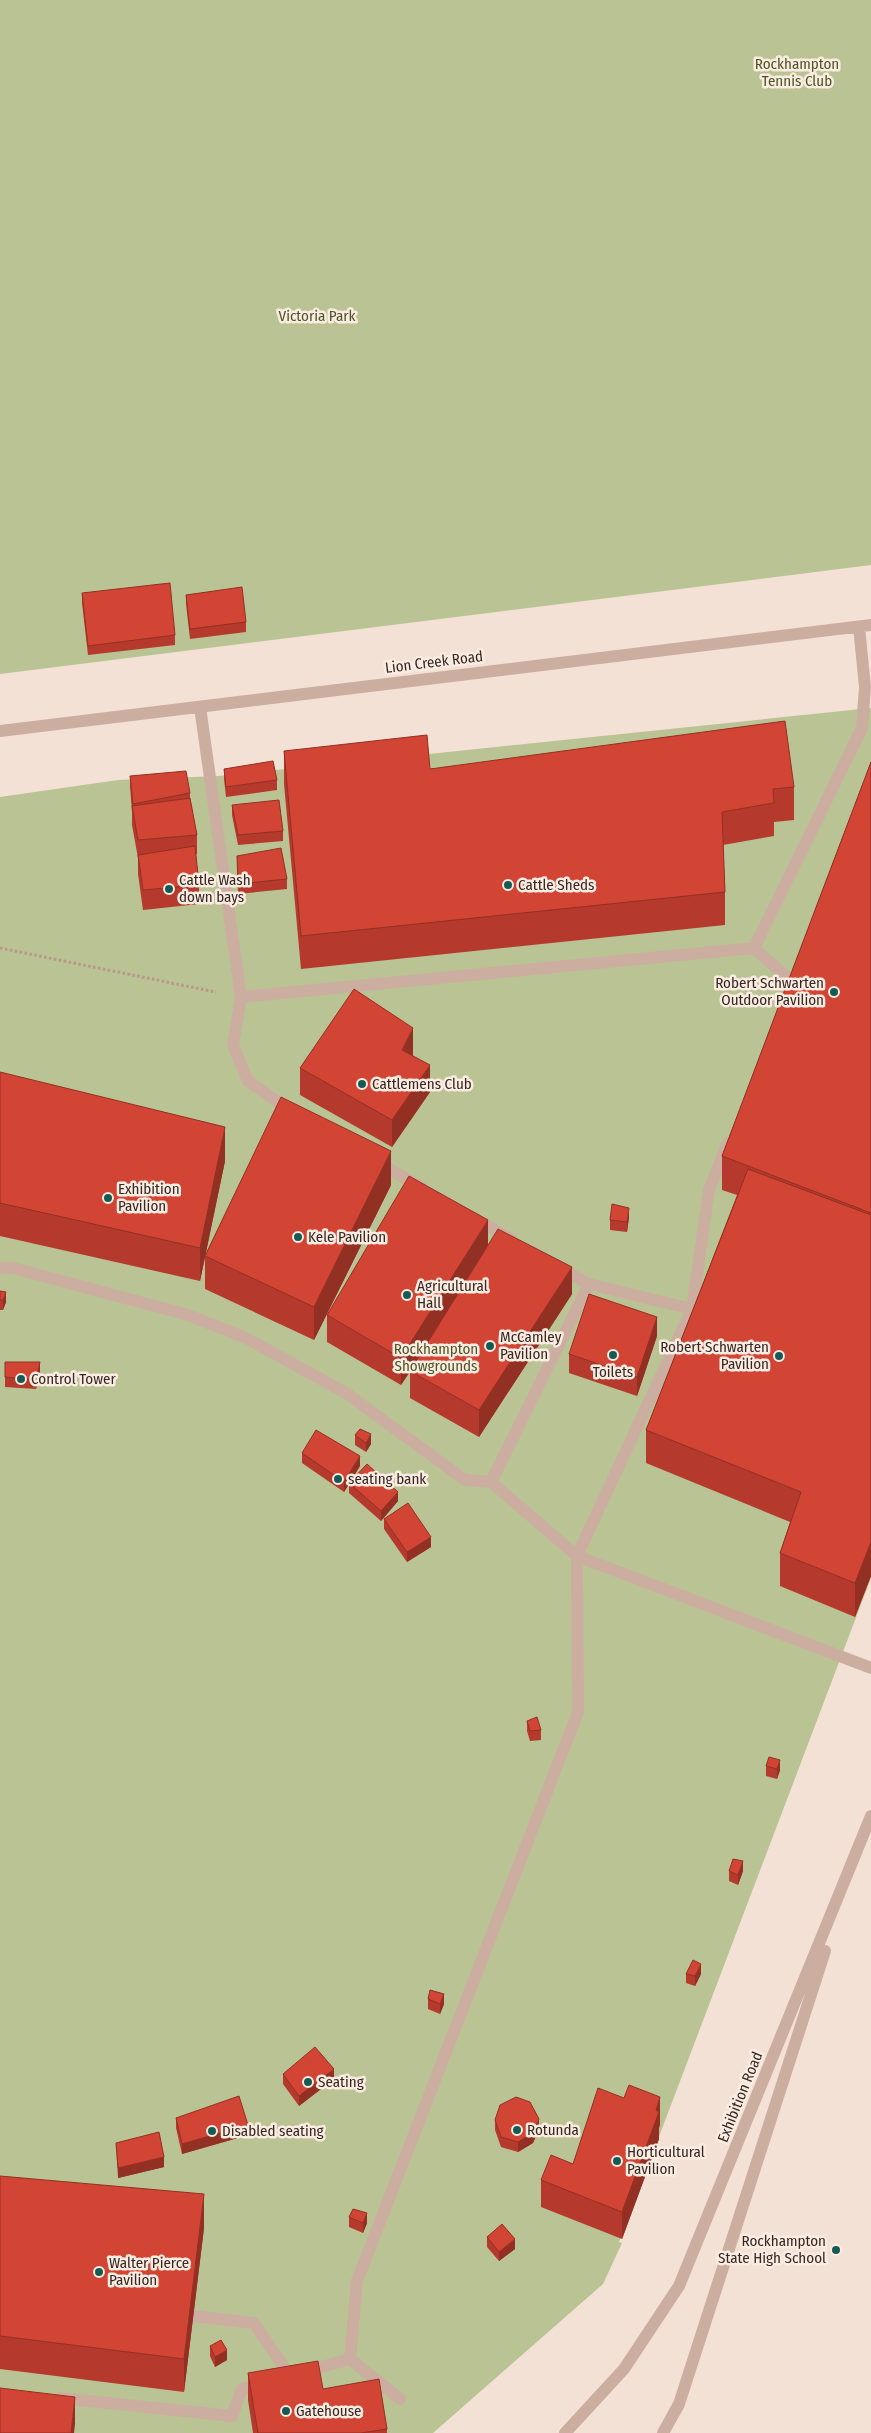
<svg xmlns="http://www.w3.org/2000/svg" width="871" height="2433" viewBox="0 0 871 2433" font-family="'Fira Sans Condensed',sans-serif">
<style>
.green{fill:#bac394}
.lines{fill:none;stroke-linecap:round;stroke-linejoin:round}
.path{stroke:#b8988b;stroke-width:3;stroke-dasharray:2.5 2.5;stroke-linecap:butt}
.minor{stroke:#ccaea0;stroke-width:12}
.wall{fill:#b53a2d}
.shaded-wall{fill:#933024}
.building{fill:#d24434;stroke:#933024}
.poi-dot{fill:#165a55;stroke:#fbece2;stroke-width:2}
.labels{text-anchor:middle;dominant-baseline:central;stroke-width:5;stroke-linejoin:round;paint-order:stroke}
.park-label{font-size:15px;fill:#4b5626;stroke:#fbece2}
.street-label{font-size:15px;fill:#352724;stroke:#fbece2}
.poi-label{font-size:15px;fill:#352724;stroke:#fbece2;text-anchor:start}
</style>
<rect width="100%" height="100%" fill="#f3e1d5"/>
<path class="green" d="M 0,0 L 871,0 L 871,565 L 0,674 Z
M 871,708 L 871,1578 L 619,2242 L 622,2243 L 603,2284 L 433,2433 L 0,2433 L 0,797 L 118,780 L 218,776 Z"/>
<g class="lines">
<path class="path" d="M 0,948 L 216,992"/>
<path class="minor" d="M 200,707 L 241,997
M 0,731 L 871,625
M 787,994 L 792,982 L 754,948 L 862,728 L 865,687 L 859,627
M 292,1112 L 248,1081 L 233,1045 L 241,997 L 754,948
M 376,1161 L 422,1188
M 474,1218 L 511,1239
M 558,1267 L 589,1284
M 0,1268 L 13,1268 L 188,1315 L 246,1338 L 346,1393 L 465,1480 L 491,1482
M 692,1309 L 589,1284 L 491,1482 L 577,1556 L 692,1309 L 709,1190 L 728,1143
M 193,2316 L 254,2323 L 290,2376
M 350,2359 L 357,2281 L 578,1712 L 577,1556 L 871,1668
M 303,2372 L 350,2359 L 400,2399
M 60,2398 L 232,2416 L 242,2389 L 264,2383
M 565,2433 L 624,2369 L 679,2286 L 871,1816
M 663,2433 L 679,2404 L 825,1951"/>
</g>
<path class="wall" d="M 82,593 L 175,635 L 175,645 L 88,655 L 82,603 Z
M 186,595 L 246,622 L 246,632 L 190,639 L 186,604 Z
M 284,751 L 430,769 L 794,787 L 794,820 L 774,822 L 774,836 L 723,845 L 725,892 L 725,925 L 301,969 L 284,784 Z
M 871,762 L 871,1576 L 855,1617 L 780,1586 L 780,1553 L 790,1522 L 646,1463 L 646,1430 L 737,1195 L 722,1190 L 722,1156 Z
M 224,769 L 277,780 L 277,790 L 226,797 L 224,779 Z
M 130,776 L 190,793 L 190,798 L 197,835 L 197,854 L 196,854 L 199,885 L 199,904 L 143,910 L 138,874 L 138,858 L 132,825 L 132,812 L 130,786 Z
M 232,805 L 283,831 L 283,841 L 238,845 L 232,815 Z
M 237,856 L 287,879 L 287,889 L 238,894 Z
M 413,1056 L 430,1092 L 392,1147 L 300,1095 L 300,1068 Z
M 0,1072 L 225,1161 L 200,1281 L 0,1236 Z
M 391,1185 L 314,1340 L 205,1289 L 205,1256 Z
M 629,1217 L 627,1232 L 610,1230 L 610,1220 Z
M 488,1246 L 572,1294 L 479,1437 L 410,1398 L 410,1372 L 401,1385 L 327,1342 L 327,1315 Z
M 0,1291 L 6,1302 L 3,1310 L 0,1310 Z
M 657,1336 L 637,1396 L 569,1373 L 569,1354 Z
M 40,1372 L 36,1389 L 5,1387 L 5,1377 Z
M 355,1435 L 371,1444 L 366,1452 L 355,1445 Z
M 302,1453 L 360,1466 L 350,1482 L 398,1501 L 381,1521 L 349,1493 L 349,1484 L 344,1492 L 302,1463 Z
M 384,1519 L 431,1547 L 407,1562 L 384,1529 Z
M 527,1721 L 541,1730 L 541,1740 L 530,1741 L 527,1731 Z
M 766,1766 L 780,1770 L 777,1779 L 766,1776 Z
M 729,1871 L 743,1871 L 738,1885 L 729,1881 Z
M 686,1974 L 701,1974 L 695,1986 L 686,1983 Z
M 428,1999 L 444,2004 L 440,2014 L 428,2009 Z
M 283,2074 L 334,2079 L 299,2106 L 283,2084 Z
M 176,2118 L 248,2135 L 182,2154 L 176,2128 Z
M 495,2120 L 539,2129 L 533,2143 L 518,2152 L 501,2147 L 495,2130 Z
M 660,2124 L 659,2128 L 659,2139 L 622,2239 L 541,2207 L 541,2180 L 573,2164 Z
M 116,2143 L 164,2167 L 118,2178 Z
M 0,2176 L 204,2228 L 184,2392 L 0,2369 Z
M 349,2217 L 367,2223 L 363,2233 L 349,2227 Z
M 487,2237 L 515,2249 L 499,2261 L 487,2247 Z
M 210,2346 L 227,2360 L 215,2367 L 210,2356 Z
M 248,2373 L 323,2389 L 387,2429 L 387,2433 L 253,2433 L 248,2400 Z"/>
<path class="shaded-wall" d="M 413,1028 L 413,1055 L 402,1077 L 402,1050 Z
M 430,1065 L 430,1092 L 392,1147 L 392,1120 Z
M 225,1127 L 225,1161 L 200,1281 L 200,1248 Z
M 391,1151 L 391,1185 L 314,1340 L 314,1307 Z
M 629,1208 L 629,1217 L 627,1232 L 627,1222 Z
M 488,1220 L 488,1247 L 401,1385 L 401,1358 Z
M 572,1267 L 572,1294 L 479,1437 L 479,1410 Z
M 6,1292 L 6,1302 L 3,1310 L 3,1300 Z
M 657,1317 L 657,1336 L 637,1396 L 637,1377 Z
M 40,1362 L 40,1372 L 36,1389 L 36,1380 Z
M 371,1434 L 371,1444 L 366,1452 L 366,1443 Z
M 360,1456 L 360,1466 L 344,1492 L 344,1482 Z
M 398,1492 L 398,1501 L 381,1521 L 381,1511 Z
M 431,1537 L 431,1547 L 407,1562 L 407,1552 Z
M 871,1542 L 871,1576 L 855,1617 L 855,1583 Z
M 780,1760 L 780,1770 L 777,1779 L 777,1769 Z
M 743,1861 L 743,1871 L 738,1885 L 738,1875 Z
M 701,1964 L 701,1974 L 695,1986 L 695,1976 Z
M 444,1994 L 444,2004 L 440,2014 L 440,2004 Z
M 334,2069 L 334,2079 L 299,2106 L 299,2096 Z
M 660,2097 L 660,2124 L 659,2128 L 659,2139 L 622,2239 L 622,2212 L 656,2110 Z
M 539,2119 L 539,2129 L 533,2143 L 518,2152 L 518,2142 Z
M 248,2125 L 248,2135 L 182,2154 L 182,2144 Z
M 164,2157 L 164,2167 L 118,2178 L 118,2168 Z
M 204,2194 L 204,2228 L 184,2392 L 184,2359 Z
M 367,2213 L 367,2223 L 363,2233 L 363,2223 Z
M 515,2239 L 515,2249 L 499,2261 L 499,2252 Z
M 227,2350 L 227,2360 L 215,2367 L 215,2357 Z
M 75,2397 L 75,2424 L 74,2433 L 71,2433 Z"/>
<path class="building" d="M 170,583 L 175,635 L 88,646 L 82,593 Z
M 242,587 L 246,622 L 190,629 L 186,595 Z
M 785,721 L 794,787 L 773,789 L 774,803 L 722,812 L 725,892 L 301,936 L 284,751 L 427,735 L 430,769 Z
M 273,761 L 277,780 L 226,787 L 224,769 Z
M 871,762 L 871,1213 L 722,1156 Z
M 186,771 L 190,793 L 133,804 L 130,776 Z
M 190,798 L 197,835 L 138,840 L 132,806 Z
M 279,800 L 283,831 L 238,835 L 232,805 Z
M 195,846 L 199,885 L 143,890 L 138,855 Z
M 281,848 L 287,879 L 238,884 L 237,856 Z
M 354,989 L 413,1028 L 402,1050 L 430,1065 L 392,1120 L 300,1068 Z
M 0,1072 L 225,1127 L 200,1248 L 0,1203 Z
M 281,1097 L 391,1151 L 314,1307 L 205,1256 Z
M 748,1169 L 871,1215 L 871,1542 L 855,1583 L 780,1553 L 801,1492 L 646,1430 Z
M 409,1176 L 488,1220 L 401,1358 L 327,1315 Z
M 612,1204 L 629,1208 L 627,1222 L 610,1220 Z
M 498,1229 L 572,1267 L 479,1410 L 410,1371 Z
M 0,1291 L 6,1292 L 3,1300 L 0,1300 Z
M 589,1294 L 657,1317 L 637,1377 L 569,1354 Z
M 5,1362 L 40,1362 L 36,1380 L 5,1377 Z
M 360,1429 L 371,1434 L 366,1443 L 355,1435 Z
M 316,1430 L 360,1456 L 344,1482 L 302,1453 Z
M 367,1464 L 398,1492 L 381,1511 L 349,1483 Z
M 408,1503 L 431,1537 L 407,1552 L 384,1519 Z
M 537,1717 L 541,1730 L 530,1731 L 527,1721 Z
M 769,1757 L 780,1760 L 777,1769 L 766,1766 Z
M 733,1859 L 743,1861 L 738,1875 L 729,1871 Z
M 693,1960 L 701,1964 L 695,1976 L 686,1974 Z
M 430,1990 L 444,1994 L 440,2004 L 428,1999 Z
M 315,2047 L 334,2069 L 299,2096 L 283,2074 Z
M 629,2085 L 660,2097 L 656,2110 L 659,2112 L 622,2212 L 541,2180 L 551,2155 L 573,2164 L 598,2088 L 624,2098 Z
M 239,2096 L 248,2125 L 182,2144 L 176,2118 Z
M 516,2097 L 530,2102 L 539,2119 L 533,2133 L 518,2142 L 501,2137 L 495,2120 L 500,2105 Z
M 159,2132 L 164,2157 L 118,2168 L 116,2143 Z
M 0,2176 L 204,2194 L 184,2359 L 0,2336 Z
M 353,2209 L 367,2213 L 363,2223 L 349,2217 Z
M 502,2224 L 515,2239 L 499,2252 L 487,2237 Z
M 221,2340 L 227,2350 L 215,2357 L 210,2346 Z
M 318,2361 L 323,2389 L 379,2379 L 387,2429 L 361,2433 L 258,2433 L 248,2373 Z
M 0,2388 L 75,2397 L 71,2433 L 0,2433 Z"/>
<g class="poi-dot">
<circle cx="508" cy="885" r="5"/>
<circle cx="169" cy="889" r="5"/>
<circle cx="834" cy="992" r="5"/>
<circle cx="362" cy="1084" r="5"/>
<circle cx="108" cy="1198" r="5"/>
<circle cx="298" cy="1237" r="5"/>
<circle cx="407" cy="1295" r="5"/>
<circle cx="490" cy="1346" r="5"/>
<circle cx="613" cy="1355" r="5"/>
<circle cx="779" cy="1356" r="5"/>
<circle cx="21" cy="1379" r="5"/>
<circle cx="338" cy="1479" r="5"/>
<circle cx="308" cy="2082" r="5"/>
<circle cx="517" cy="2130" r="5"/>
<circle cx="212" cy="2131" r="5"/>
<circle cx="617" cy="2161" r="5"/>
<circle cx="836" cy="2250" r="5"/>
<circle cx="99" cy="2272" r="5"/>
<circle cx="286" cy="2411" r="5"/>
</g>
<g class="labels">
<g class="park-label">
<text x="797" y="64">Rockhampton<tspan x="797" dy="17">Tennis Club</tspan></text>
<text x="317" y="316">Victoria Park</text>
<text x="436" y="1349">Rockhampton<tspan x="436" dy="17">Showgrounds</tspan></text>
</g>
<g class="street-label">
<text transform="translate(434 662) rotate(-7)">Lion Creek Road</text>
<text transform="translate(740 2097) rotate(-68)">Exhibition Road</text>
</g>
<g class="poi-label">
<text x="179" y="880">Cattle Wash<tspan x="179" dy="17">down bays</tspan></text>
<text x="518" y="885">Cattle Sheds</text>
<text x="824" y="983" text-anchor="end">Robert Schwarten<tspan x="824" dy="17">Outdoor Pavilion</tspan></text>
<text x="372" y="1084">Cattlemens Club</text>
<text x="118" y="1189">Exhibition<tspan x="118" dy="17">Pavilion</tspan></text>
<text x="308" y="1237">Kele Pavilion</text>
<text x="417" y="1286">Agricultural<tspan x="417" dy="17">Hall</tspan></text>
<text x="500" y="1337">McCamley<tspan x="500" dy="17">Pavilion</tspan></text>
<text x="769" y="1347" text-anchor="end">Robert Schwarten<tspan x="769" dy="17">Pavilion</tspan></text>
<text x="613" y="1372" text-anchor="middle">Toilets</text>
<text x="31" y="1379">Control Tower</text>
<text x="348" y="1479">seating bank</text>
<text x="318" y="2082">Seating</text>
<text x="527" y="2130">Rotunda</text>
<text x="222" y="2131">Disabled seating</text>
<text x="627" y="2152">Horticultural<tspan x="627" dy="17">Pavilion</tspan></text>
<text x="826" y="2241" text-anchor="end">Rockhampton<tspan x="826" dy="17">State High School</tspan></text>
<text x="109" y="2263">Walter Pierce<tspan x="109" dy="17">Pavilion</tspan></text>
<text x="296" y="2411">Gatehouse</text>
</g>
</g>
</svg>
